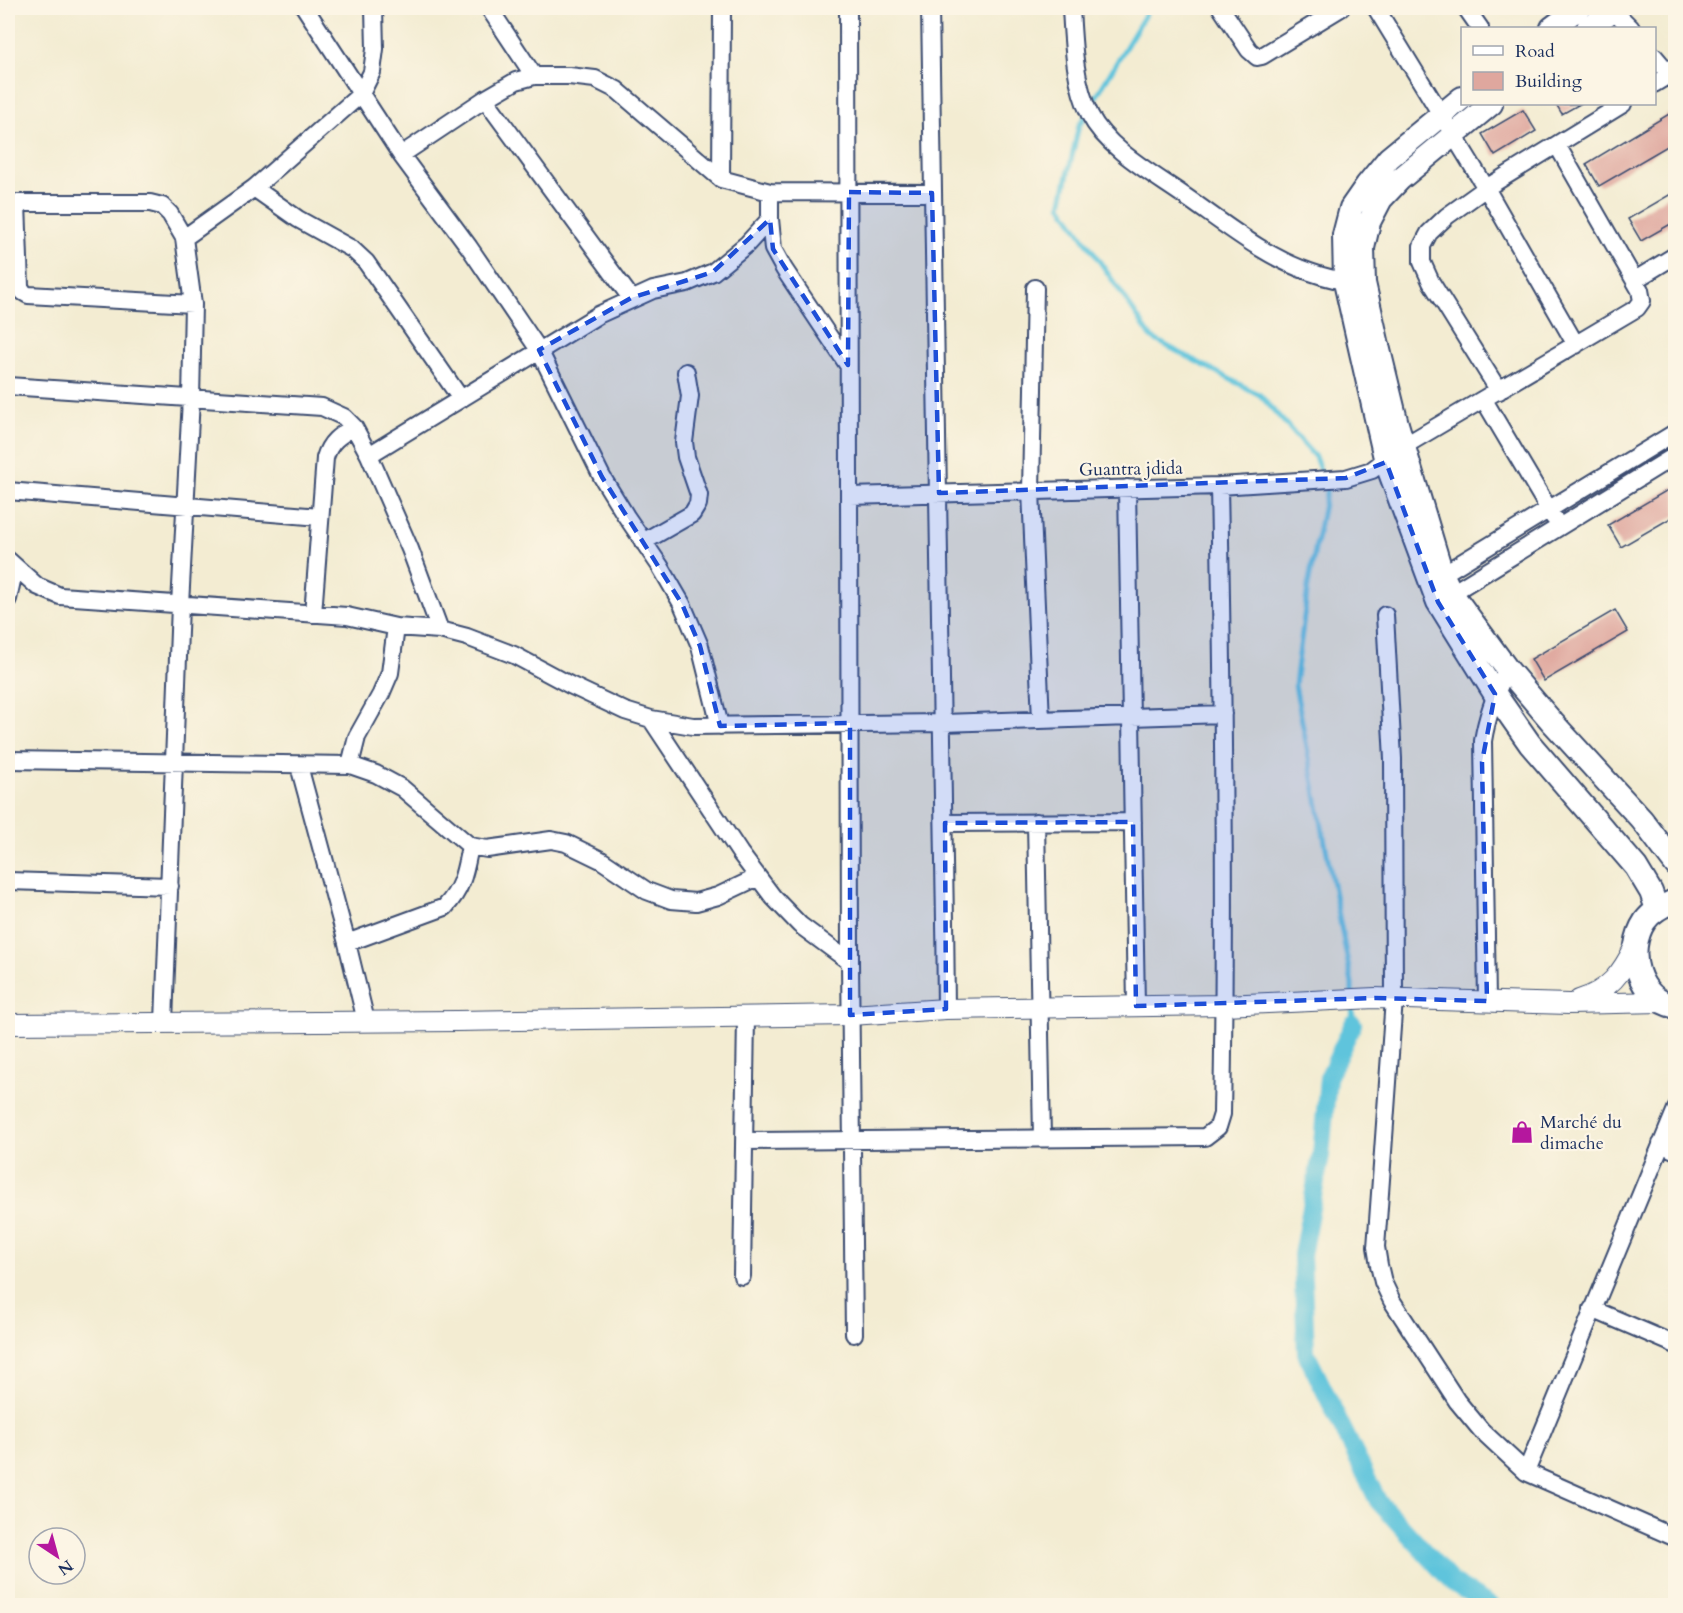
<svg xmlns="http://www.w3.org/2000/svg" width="1683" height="1613" viewBox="0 0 1683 1613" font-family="Cardo,serif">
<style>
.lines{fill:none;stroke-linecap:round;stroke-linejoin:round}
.stream{stroke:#5ec4dc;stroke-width:5}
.canal{stroke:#5ec4dc;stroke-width:18}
.building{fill:#dfa79e}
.minor-casing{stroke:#3b4b6f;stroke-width:20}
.tertiary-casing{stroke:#3b4b6f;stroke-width:22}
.secondary-casing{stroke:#3b4b6f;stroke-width:26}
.minor{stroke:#fff;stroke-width:16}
.tertiary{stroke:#fff;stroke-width:20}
.secondary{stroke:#fff;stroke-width:22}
.marked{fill:#1d4ed8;fill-opacity:0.2;stroke:#1d4ed8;stroke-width:4.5;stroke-dasharray:12 8;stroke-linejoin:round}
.labels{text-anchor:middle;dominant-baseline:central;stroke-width:4.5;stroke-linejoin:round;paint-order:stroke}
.street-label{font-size:18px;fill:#1b2f5e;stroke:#fcf5e5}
.poi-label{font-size:18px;fill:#1b2f5e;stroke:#fcf5e5;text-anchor:start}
</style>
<rect width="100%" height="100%" fill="#fcf5e5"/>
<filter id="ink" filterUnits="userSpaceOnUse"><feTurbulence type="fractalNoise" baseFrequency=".0167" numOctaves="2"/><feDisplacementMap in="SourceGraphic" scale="12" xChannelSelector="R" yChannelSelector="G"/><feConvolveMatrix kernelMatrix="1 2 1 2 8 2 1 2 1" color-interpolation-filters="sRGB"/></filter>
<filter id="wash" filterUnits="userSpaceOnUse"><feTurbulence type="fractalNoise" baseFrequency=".008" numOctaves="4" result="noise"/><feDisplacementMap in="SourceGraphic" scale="24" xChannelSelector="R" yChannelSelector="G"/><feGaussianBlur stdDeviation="1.35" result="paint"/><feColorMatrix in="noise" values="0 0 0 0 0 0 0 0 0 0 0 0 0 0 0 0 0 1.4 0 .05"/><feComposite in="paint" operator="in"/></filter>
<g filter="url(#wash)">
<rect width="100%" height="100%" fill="#f3ecd2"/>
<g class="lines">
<path class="stream" d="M 1090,107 L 1149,8
M 1086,115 L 1079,125 L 1061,205 L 1152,338 L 1260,395 L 1315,457 L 1327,488 L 1308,586 L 1295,685 L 1352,984 L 1352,995
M 1352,1004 L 1353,1024"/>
<path class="canal" d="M 1353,1024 L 1328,1078 L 1321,1155 L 1302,1255 L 1306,1353 L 1378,1501 L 1453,1583 L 1491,1606"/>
</g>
<g id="blocks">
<path class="building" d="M 1556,104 L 1580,104 L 1562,114 Z
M 1523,110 L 1536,131 L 1495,156 L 1482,134 Z
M 1669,114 L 1676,125 L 1676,141 L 1599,186 L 1586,164 Z
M 1676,191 L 1676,221 L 1641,241 L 1628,219 Z
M 1676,485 L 1676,515 L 1621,547 L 1608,525 Z
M 1615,610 L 1628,632 L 1544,681 L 1531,659 Z"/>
</g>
</g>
<g filter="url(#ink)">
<use href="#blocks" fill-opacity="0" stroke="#3b4b6f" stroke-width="1.5"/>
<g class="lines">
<g class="minor-casing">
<path id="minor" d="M 305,8 L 401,155 L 469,247 L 539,350 L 602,477 L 626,516 L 660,566 L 682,604 L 700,646 L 720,726
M 489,8 L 534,76
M 848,8 L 850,962 L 854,1334
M 930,8 C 933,341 943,675 946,1009
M 1071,8 C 1073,42 1074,83 1090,115 C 1107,149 1155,175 1186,197 C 1225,224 1265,257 1310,272 C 1324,277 1340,281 1354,282
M 1221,8 L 1249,50 L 1257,57 L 1262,56 L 1341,8
M 1376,8 L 1486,188 L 1576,345
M 1466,8 L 1480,28
M 1611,8 L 1631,28
M 1654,56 L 1676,82
M 1654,84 L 1669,75
M 485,99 L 631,298
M 401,155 L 485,99 L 516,81 L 534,76 L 569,76 L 595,79 L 617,90 L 721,179 L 770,192 L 932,193
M 721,179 L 722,8
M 254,188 L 298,219 L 352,249 L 366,262 L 461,399
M 770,192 L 770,219 L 773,249 L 784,269 L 848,365
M 8,203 L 150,203 L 162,206 L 170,214 L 184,238 L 193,304 L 191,399 L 180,605 L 164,1022
M 17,203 L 20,286 L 23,292 L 28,295 L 193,304
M 184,238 L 254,188 L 361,94 L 372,72 L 375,49 L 374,8
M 1635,280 L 1676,255
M 1035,288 L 1031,491 L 1041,720
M 8,386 L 322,407 L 344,417 L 354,427 L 369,455 L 410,549 L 440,630
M 1499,391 L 1431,282 L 1422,262 L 1422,246 L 1429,233 L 1447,216 L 1486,188 L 1623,104
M 1484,400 L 1554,518
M 369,455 L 598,315 L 653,290 L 687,283 L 713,272 L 747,244 L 770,219
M 1127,488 L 1136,1006
M 8,491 L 320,517
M 849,496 L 1219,486 L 1346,478 L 1372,470 L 1404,446 L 1637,308 L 1642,301 L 1640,290 L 1557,145
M 643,542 L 692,514 L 698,504 L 699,495 L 686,457 L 684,442 L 690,396 L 686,372
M 8,560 L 37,586 L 60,596 L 347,616 L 396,627 L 440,630 L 467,637 L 514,655 L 570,685 L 625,711 L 651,719 L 693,726 L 943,723 L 1223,714
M 1433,580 L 1676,432
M 1444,598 L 1676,455
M 8,599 L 15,567
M 313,614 L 325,458 C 330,441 339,436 354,427
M 1385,615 L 1393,759 L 1394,999 L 1378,1221 L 1376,1247 L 1379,1265 L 1383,1282 L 1392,1301 L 1457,1401 L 1481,1430 L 1526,1472
M 651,719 L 740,853 L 773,897 L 800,925 L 850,962
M 8,760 L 350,765 L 376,774 L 402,788 L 470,846 L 487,849 L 551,840 L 566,843 L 601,860 L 647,891 L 671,900 L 696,902 L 718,896 L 758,877
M 350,765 L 357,737 L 381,694 L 390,673 L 396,627
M 299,766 L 347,943 L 366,1021
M 1036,822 L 1042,1138
M 945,823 L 1133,822
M 8,881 L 170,886
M 347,943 L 445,907 C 463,888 465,871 470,846
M 1487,1001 L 1483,741 C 1487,715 1496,692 1507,669
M 1676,1109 L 1526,1472 L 1676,1538
M 744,1141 L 1205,1137 L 1218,1127 L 1222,1114 C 1226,905 1223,695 1219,486
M 1661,1144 L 1676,1151
M 742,1276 L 746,1017
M 1592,1309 L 1676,1345"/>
</g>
<g class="tertiary-casing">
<path id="tertiary" d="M 1579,1000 C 1609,991 1622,973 1635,946
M 8,1024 L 457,1021 L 850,1015 L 946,1009 L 1224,1005 L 1375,998 L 1569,1004 L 1662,1002"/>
</g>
<g class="secondary-casing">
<path id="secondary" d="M 1552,28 L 1579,8
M 1588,28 L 1616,8
M 1462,98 L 1389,158 L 1367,185 L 1351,208 L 1344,235 L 1345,282 L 1386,462 L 1438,602 L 1495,694 L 1530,744 L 1636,867 L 1651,892 L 1657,909
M 1491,104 L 1400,179 L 1381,199 L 1369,222 L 1363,248 L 1364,283 L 1379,350 L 1397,424 L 1442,574 L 1452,594 L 1507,669 L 1553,723 L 1642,820 L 1676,865
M 1676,900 C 1664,906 1653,910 1645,921 C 1625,951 1637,999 1676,1007"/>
</g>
<use href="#minor" class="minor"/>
<use href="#tertiary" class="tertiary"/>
<use href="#secondary" class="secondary"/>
</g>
</g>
<path class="marked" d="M 849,192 L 932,193 L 939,493 L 1346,478 L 1386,462 L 1438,602 L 1495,694 L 1482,762 L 1487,1001 L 1375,998 L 1136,1006 L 1133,822 L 945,823 L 946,1009 L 850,1015 L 850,723 L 720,726 L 700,646 L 682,604 L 602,477 L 539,350 L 631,298 L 713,272 L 770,219 L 773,249 L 848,365 Z"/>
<defs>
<g id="shop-bare" transform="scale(1.8)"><path d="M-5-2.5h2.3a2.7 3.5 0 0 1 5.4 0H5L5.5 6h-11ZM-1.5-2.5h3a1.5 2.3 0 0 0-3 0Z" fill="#b5179e" stroke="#fcf5e5" stroke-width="2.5" paint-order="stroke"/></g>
</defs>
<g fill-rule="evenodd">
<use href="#shop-bare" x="1522" y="1132"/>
</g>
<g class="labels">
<g class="street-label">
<text transform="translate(1131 469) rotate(-1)">Guantra jdida</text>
</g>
<g class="poi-label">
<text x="1540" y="1122">Marché du<tspan x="1540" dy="21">dimache</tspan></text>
</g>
</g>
<rect width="1683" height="1613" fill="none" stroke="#fcf5e5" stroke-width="30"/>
<rect x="1461" y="27" width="195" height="78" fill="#fcf5e5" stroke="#a2a6af" stroke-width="1.5"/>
<rect x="1473" y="46" width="30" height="9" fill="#ffffff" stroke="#a2a6af" stroke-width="1.5"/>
<text x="1515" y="57" font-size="18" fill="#1b2f5e">Road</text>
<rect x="1473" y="72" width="30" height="18" fill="#dfa79e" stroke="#a2a6af" stroke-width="1.5"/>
<text x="1515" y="87" font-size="18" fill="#1b2f5e">Building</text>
<g transform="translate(57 1556) rotate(144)"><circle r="28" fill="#fcf5e5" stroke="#a2a6af" stroke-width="1.5"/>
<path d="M0-4.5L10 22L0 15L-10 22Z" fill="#b5179e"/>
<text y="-9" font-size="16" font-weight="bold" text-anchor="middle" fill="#1b2f5e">N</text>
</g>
</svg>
